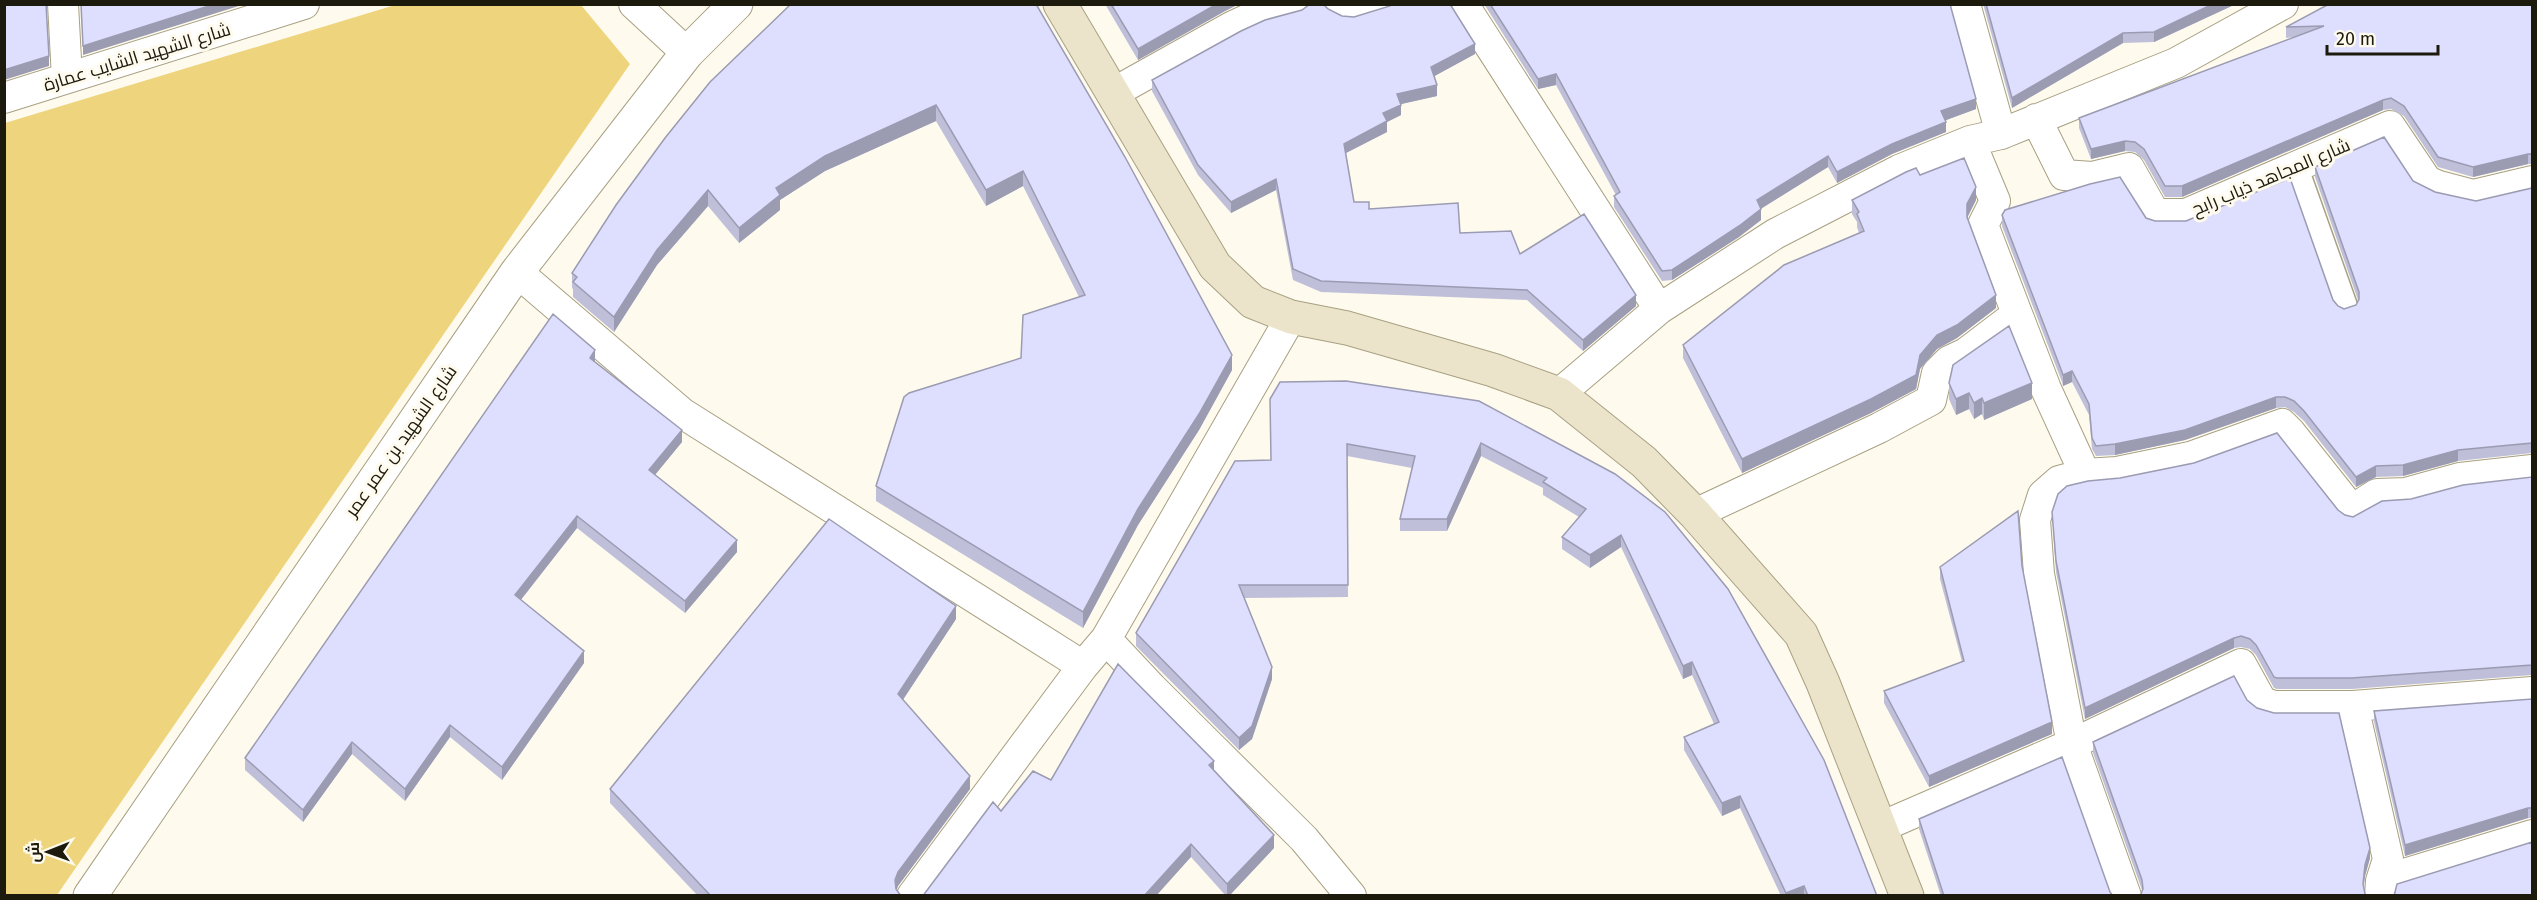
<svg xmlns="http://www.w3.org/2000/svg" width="2537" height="900" viewBox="0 0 2537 900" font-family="'Fira Sans',Cairo,sans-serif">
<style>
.green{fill:#eed57d}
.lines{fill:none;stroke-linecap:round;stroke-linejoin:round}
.pedestrian-casing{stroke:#a8a082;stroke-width:25}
.minor-casing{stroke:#a8a082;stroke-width:32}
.tertiary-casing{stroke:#a8a082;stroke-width:35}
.secondary-casing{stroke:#a8a082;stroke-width:35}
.pedestrian{stroke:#fff;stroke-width:22}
.minor{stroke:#fff;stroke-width:30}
.tertiary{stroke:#fff;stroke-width:33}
.secondary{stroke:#ece4ca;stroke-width:33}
.wall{fill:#bfbfda}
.shaded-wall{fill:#9b9bb2}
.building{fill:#dedefe;stroke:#9b9bb2;stroke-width:1.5}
.labels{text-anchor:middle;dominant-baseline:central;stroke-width:6;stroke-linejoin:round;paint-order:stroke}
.street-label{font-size:18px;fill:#1c190d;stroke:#fefbee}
</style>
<rect width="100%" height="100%" fill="#fefbee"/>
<path class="green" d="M 395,5 L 581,5 L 630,64 L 57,895 L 5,895 L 5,123 Z"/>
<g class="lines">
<g class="pedestrian-casing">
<path id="pedestrian" d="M 2297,168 L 2346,306"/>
</g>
<g class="minor-casing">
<path id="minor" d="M 63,4 L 67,78
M 634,4 L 687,53
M 1336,4 L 1350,11 L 1378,4
M 1463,4 L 1659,309
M 1965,4 L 2001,134
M 1113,93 L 1233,26 L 1259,14 L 1297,4
M 4,98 L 304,4
M 2036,119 L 2064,175 L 2092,177 L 2129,168 L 2155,214 L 2186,214 L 2390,126 L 2427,181 L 2439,186 L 2473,195 L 2532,181
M 1970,141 L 1995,201 L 1983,225 L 2046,389 L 2085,474
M 517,272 L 682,413 L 1083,666
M 1559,394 L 1659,309 L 1775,234 L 1899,170 L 1970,141 L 2001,134 L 2176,63 L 2283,4
M 1695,514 L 1879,428 L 1931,400 L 1937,373 L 1949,361 L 1966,353 L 2016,315
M 1106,639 L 1152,688 L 1304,839 L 1351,896
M 2353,706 L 2532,692
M 1881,827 L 2072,744 L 2039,574 L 2035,520 L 2043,495 L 2059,481 L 2085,474 L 2117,472 L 2190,457 L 2282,424 L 2290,432 L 2352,510 L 2377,494 L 2406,493 L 2460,478 L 2532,470
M 912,896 L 1083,666 L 1106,639 L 1291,317
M 2126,896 L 2072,744 L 2241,664 L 2262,702 L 2274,706 L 2353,706 L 2388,859 L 2381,881
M 2380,896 L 2381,881 L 2532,835"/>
</g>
<g class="tertiary-casing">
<path id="tertiary" d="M 90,896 L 517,272 L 687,53 L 736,4"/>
</g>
<g class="secondary-casing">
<path id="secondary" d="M 1060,4 L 1215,266 L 1253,302 L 1291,317 L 1347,328 L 1493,370 L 1559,394 L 1644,462 L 1695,514 L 1801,634 L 1823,683 L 1907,896"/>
</g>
<use href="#pedestrian" class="pedestrian"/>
<use href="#minor" class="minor"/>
<use href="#tertiary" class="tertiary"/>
<use href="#secondary" class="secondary"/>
</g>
<path class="wall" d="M 1036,4 L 1232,370 L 1199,430 L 1138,525 L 1083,628 L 876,501 L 876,486 L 1021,358 L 1079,297 L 1023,186 L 986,206 L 936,121 L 825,171 L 780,200 L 780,210 L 739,243 L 708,206 L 657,265 L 614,332 L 573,297 L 573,289 L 572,288 L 572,273 L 616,205 Z
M 1105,4 L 1239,4 L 1225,11 L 1138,60 Z
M 1484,4 L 1950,4 L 1976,109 L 1946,120 L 1946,132 L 1892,154 L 1837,183 L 1828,167 L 1761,209 L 1761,220 L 1739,237 L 1672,280 L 1662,281 L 1614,207 L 1614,196 L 1616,195 L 1556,85 L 1538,89 Z
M 1983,4 L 2236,4 L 2154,42 L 2123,43 L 2012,108 Z
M 2532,4 L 2532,164 L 2528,164 L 2473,177 L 2438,167 L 2404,116 L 2391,109 L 2383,110 L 2182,197 L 2165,197 L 2144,160 L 2135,152 L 2125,151 L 2091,159 L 2079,128 L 2079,118 L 2294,37 L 2286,38 L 2286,27 Z
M 1328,9 L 1342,16 L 1475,54 L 1434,76 L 1437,96 L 1401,104 L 1401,115 L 1387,122 L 1387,132 L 1346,153 L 1354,202 L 1369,209 L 1460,233 L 1520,254 L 1636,306 L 1583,351 L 1527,300 L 1321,292 L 1293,280 L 1276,190 L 1231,213 L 1198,175 L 1152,91 L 1152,80 L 1302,10 Z
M 2315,167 L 2413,181 L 2435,192 L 2476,201 L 2532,188 L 2532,453 L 2458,461 L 2403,476 L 2376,477 L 2356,487 L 2304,421 L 2294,412 L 2285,407 L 2276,408 L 2185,440 L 2115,455 L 2096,456 L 2092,449 L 2089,415 L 2072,382 L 2063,386 L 2062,382 L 2002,226 L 2002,215 L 2146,218 L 2333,300 L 2338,306 L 2344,309 L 2356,305 L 2358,300 L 2315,177 Z
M 1920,175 L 1976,200 L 1967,218 L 1996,308 L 1957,338 L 1937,349 L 1920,369 L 1916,389 L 1871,413 L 1742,473 L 1683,358 L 1683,345 L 1859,233 L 1857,227 L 1857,222 L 1852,214 L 1852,200 Z
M 595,362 L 682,442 L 655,475 L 737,552 L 685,613 L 577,528 L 521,600 L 584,663 L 502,780 L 450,737 L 405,801 L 352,754 L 303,822 L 245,770 L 245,758 Z
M 1280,382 L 1615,474 L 1877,896 L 1781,896 L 1740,808 L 1722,816 L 1684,750 L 1684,737 L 1714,724 L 1692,675 L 1683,679 L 1621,547 L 1590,568 L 1562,549 L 1562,537 L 1579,517 L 1543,495 L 1543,488 L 1481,456 L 1447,531 L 1400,531 L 1400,519 L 1412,468 L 1347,456 L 1348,597 L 1244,598 L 1272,679 L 1252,739 L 1239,750 L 1136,646 L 1136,633 L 1271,460 Z
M 1949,383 L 2032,399 L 1984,420 L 1982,414 L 1974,419 L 1969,409 L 1956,415 L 1949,399 Z
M 2532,477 L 2532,675 L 2352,689 L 2277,689 L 2274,688 L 2256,655 L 2250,649 L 2241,647 L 2234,648 L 2085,719 L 2056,572 L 2052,512 L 2338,510 L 2345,515 L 2353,517 L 2411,499 Z
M 1940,567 L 2052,734 L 1929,787 L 1884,703 L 1884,691 L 1962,662 L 1940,579 Z
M 956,619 L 903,700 L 970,789 L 898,886 L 897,890 L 901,896 L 698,896 L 610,803 L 610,789 Z
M 2532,699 L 2532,818 L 2528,818 L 2405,856 L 2374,722 L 2374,711 Z
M 2247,700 L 2370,858 L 2365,876 L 2363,887 L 2365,894 L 2142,890 L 2093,753 L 2093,742 Z
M 1214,771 L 1274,848 L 1229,896 L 1226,896 L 1191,857 L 925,893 L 1001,811 L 1051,780 Z
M 1919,819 L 2110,892 L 2113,896 L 1941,896 L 1919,829 Z"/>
<path class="shaded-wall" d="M 215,4 L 245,4 L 83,55 L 83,46 Z
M 1217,4 L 1239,4 L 1225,11 L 1138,60 L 1138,49 Z
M 2213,4 L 2236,4 L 2154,42 L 2154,32 Z
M 2123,33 L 2123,43 L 2012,108 L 2012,98 Z
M 1475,44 L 1475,54 L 1431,78 L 1431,67 Z
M 49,56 L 49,66 L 4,80 L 4,70 Z
M 1556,74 L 1556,85 L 1538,89 L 1538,79 Z
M 1437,85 L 1437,96 L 1397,105 L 1397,94 Z
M 1976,99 L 1976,109 L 1941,122 L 1941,111 Z
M 2383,100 L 2383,110 L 2182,197 L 2182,186 Z
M 936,105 L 936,121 L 825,171 L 780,200 L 780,210 L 739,243 L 739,228 L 776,188 L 825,156 Z
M 1401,105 L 1401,115 L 1387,122 L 1387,132 L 1344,154 L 1344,144 L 1383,113 Z
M 1946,122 L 1946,132 L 1892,154 L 1837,183 L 1837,172 L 1892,144 Z
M 2125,141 L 2125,151 L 2091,159 L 2091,149 Z
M 2528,154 L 2528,164 L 2473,177 L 2473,167 Z
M 1828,156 L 1828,167 L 1757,211 L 1757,200 Z
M 1023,171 L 1023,186 L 986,206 L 986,190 Z
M 1276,179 L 1276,190 L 1231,213 L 1231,202 Z
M 1976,187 L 1976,200 L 1967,218 L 1967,231 L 1967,204 Z
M 708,190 L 708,206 L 657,265 L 614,332 L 614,317 L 657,250 Z
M 1761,209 L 1761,220 L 1739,237 L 1672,280 L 1672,270 Z
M 1636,295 L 1636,306 L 1583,351 L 1583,340 Z
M 1996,295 L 1996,308 L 1957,338 L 1937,349 L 1920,369 L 1916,389 L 1871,413 L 1742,473 L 1742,459 L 1920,355 L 1937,335 Z
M 595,350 L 595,362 L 590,358 Z
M 1232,355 L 1232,370 L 1199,430 L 1138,525 L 1083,628 L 1083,612 L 1138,509 Z
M 2072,371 L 2072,382 L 2063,386 L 2063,375 Z
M 2032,383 L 2032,399 L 1984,420 L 1984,403 Z
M 1969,393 L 1969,409 L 1956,415 L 1956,399 Z
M 2276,397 L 2276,408 L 2185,440 L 2115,455 L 2115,444 Z
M 1982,398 L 1982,414 L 1974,419 L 1974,403 Z
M 682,430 L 682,442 L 649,482 L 649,470 Z
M 1481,443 L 1481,456 L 1447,531 L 1447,519 Z
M 2458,450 L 2458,461 L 2403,476 L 2403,465 Z
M 2376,466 L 2376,477 L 2356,487 L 2356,477 Z
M 577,516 L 577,528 L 515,607 L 515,595 Z
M 1621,535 L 1621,547 L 1590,568 L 1590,555 Z
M 737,540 L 737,552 L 685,613 L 685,601 Z
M 956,606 L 956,619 L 898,707 L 898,694 Z
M 2234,638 L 2234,648 L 2085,719 L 2085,708 Z
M 584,651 L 584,663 L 502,780 L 502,767 Z
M 1692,662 L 1692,675 L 1683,679 L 1683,666 Z
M 1272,667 L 1272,679 L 1252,739 L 1239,750 L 1239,738 Z
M 2052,722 L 2052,734 L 1929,787 L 1929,776 Z
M 450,725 L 450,737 L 405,801 L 405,789 Z
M 352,742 L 352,754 L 303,822 L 303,810 Z
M 1214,761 L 1214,774 L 1209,765 Z
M 970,776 L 970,789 L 898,886 L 895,893 L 895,880 L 898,872 Z
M 1740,796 L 1740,808 L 1722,816 L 1722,803 Z
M 2528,808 L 2528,818 L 2405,856 L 2405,845 Z
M 1274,835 L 1274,848 L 1229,896 L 1227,896 L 1227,884 Z
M 1191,844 L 1191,857 L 1156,896 L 1144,896 Z
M 2370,848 L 2370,858 L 2365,876 L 2363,895 L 2365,865 Z
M 1804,886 L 1804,896 L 1786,896 L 1786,893 Z"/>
<path class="building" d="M 4,4 L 46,4 L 49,56 L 4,70 Z
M 81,4 L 215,4 L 83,46 Z
M 791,4 L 1036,4 L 1125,157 L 1232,355 L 1199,414 L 1138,509 L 1083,612 L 876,486 L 904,397 L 909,393 L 1021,358 L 1023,315 L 1085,295 L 1023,171 L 986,190 L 936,105 L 825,156 L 776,188 L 780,195 L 739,228 L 708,190 L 657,250 L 614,317 L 573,282 L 577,277 L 572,273 L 616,205 L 665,138 L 710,82 Z
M 1111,4 L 1217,4 L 1138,49 Z
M 1310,4 L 1323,4 L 1328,9 L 1342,16 L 1354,17 L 1390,6 L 1391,4 L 1450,4 L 1475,44 L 1431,67 L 1437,85 L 1397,94 L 1401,105 L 1383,113 L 1387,121 L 1344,144 L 1354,202 L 1369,202 L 1369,209 L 1458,203 L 1460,233 L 1511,231 L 1520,254 L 1584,214 L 1636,295 L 1583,340 L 1527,290 L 1321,281 L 1293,269 L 1276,179 L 1231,202 L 1198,165 L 1152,80 L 1241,31 L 1265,20 L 1302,10 Z
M 1490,4 L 1950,4 L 1976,99 L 1941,111 L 1946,122 L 1892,144 L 1837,172 L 1828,156 L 1757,200 L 1761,209 L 1739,226 L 1672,270 L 1662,271 L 1614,196 L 1620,192 L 1556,74 L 1538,79 Z
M 1986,4 L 2213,4 L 2154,32 L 2123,33 L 2012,98 Z
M 2329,4 L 2532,4 L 2532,154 L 2528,154 L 2473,167 L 2438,157 L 2404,106 L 2391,98 L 2383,100 L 2182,186 L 2165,186 L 2144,149 L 2135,142 L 2125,141 L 2091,149 L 2079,118 L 2324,26 L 2286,27 Z
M 2384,137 L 2413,181 L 2435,192 L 2476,201 L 2532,188 L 2532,443 L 2458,450 L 2403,465 L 2376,466 L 2356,477 L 2304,411 L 2294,401 L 2285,397 L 2276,397 L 2185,430 L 2115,444 L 2096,446 L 2092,438 L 2089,404 L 2072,371 L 2063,375 L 2062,372 L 2002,215 L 2005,210 L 2090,184 L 2120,177 L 2146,218 L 2155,221 L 2186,221 L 2290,178 L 2333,300 L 2338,306 L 2344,309 L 2356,305 L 2359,299 L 2359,292 L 2315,167 Z
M 1964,158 L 1976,187 L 1967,204 L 1967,217 L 1996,295 L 1957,325 L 1937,335 L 1920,355 L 1916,375 L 1871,399 L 1742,459 L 1683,345 L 1784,265 L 1864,231 L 1857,214 L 1859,212 L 1852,200 L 1906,172 L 1916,168 L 1920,175 Z
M 553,314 L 595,350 L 590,358 L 682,430 L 649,470 L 737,540 L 685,601 L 577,516 L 515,595 L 584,651 L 502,767 L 450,725 L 405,789 L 352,742 L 303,810 L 245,758 Z
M 2009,326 L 2032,383 L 1984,403 L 1982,398 L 1974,403 L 1969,393 L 1956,399 L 1949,383 L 1953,365 Z
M 1346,381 L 1479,401 L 1615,474 L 1665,512 L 1728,589 L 1824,760 L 1877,896 L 1808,896 L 1804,886 L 1786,893 L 1740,796 L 1722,803 L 1684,737 L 1719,722 L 1692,662 L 1683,666 L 1621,535 L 1590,555 L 1562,537 L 1586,509 L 1543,482 L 1547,478 L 1481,443 L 1447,519 L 1400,519 L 1415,456 L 1347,444 L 1348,585 L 1239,585 L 1272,667 L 1252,726 L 1239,738 L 1136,633 L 1235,461 L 1271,460 L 1270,399 L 1280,382 Z
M 2277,433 L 2338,510 L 2345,515 L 2353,517 L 2382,501 L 2411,499 L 2463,485 L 2532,477 L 2532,665 L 2352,678 L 2277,678 L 2274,677 L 2256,645 L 2250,639 L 2241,636 L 2234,638 L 2085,708 L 2056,561 L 2052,512 L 2058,494 L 2067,486 L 2088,481 L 2120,478 L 2194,463 Z
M 2018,511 L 2022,566 L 2052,722 L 1929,776 L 1884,691 L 1964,661 L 1940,567 Z
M 829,519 L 956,606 L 898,694 L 970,776 L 898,872 L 895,880 L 896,889 L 901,896 L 711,896 L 610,789 Z
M 1118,664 L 1214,761 L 1209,765 L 1274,835 L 1227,884 L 1191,844 L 1144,896 L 923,896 L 925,893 L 993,802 L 1001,811 L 1033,771 L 1051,780 Z
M 2234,676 L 2247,700 L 2257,708 L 2274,713 L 2339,713 L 2370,848 L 2365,865 L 2363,884 L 2365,894 L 2367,896 L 2140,896 L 2143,889 L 2142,880 L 2093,742 Z
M 2532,699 L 2532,808 L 2528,808 L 2405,845 L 2374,711 Z
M 2062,757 L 2110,892 L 2113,896 L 1944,896 L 1919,819 Z
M 2532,842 L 2532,896 L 2394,896 L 2397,884 Z"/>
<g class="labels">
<g class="street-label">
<text transform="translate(137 57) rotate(-17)">شارع الشهيد الشايب عمارة</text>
<text transform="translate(2271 177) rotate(-23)">شارع المجاهد ذياب رابح</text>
<text transform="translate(401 441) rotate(-55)">شارع الشهيد بن عمر عمر</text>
</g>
</g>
<rect width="2537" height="900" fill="none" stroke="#1c190d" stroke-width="12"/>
<g transform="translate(48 852) rotate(269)" stroke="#fefbee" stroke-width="4.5" paint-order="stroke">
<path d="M0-4.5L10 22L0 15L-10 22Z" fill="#1c190d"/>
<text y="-9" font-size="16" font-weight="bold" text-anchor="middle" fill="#1c190d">ش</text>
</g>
<path d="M2327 45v9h111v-9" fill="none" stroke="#1c190d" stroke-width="3"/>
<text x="2336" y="45" font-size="18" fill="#1c190d" stroke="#fefbee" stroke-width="4.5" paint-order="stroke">20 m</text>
</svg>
